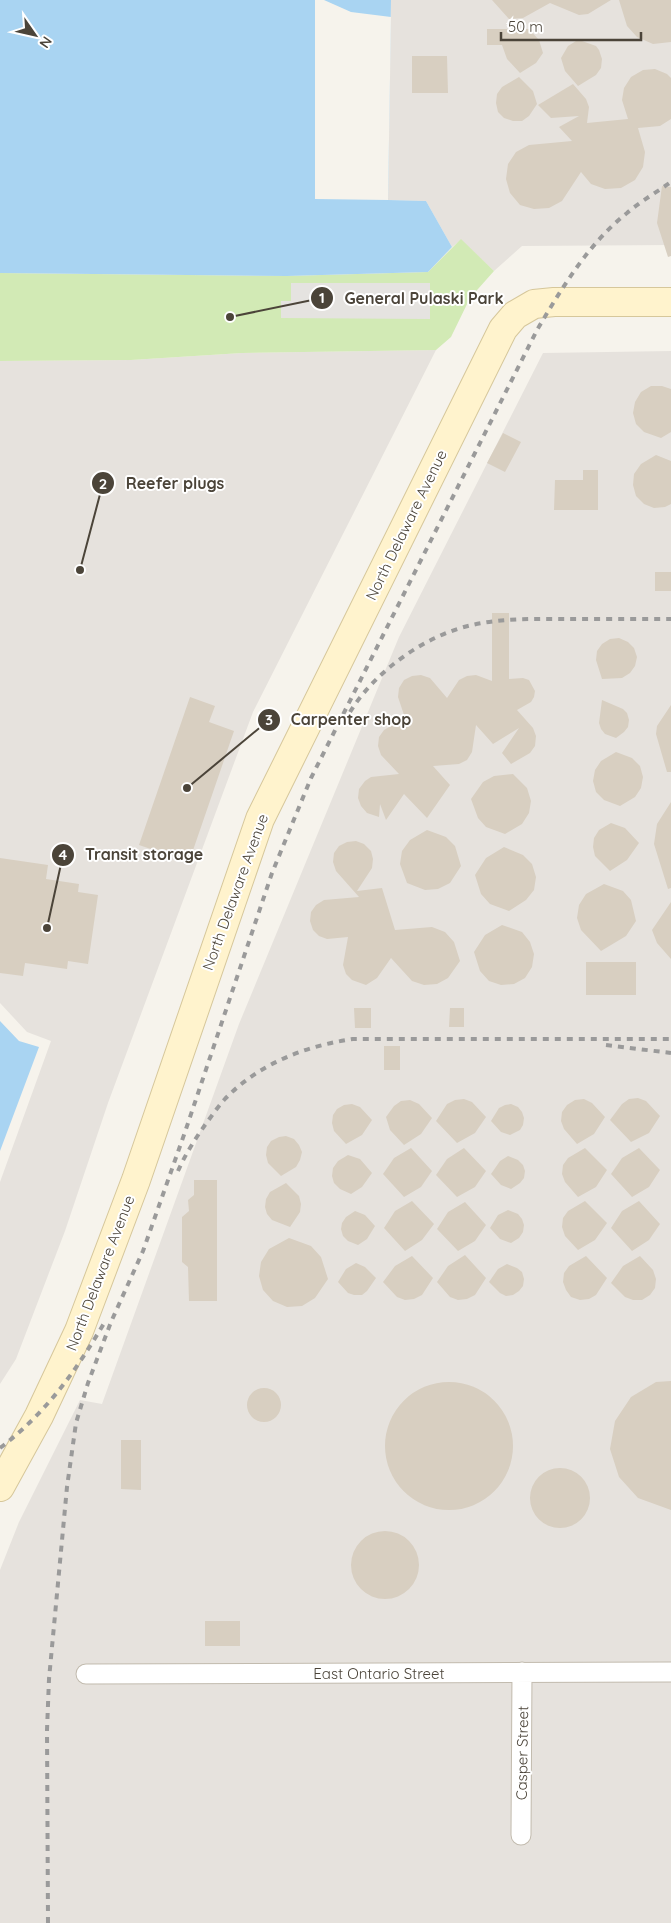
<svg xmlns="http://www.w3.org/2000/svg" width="671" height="1923" viewBox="0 0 671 1923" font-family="Quicksand,sans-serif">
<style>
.industrial{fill:#e6e2dd}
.green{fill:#d2eab5}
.parking{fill:#e5e3e0}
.water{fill:#a9d4f2}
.pier{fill:#f6f3ec}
.building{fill:#d8cfc1}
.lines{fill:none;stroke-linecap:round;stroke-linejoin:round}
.street-casing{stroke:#c2bbae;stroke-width:21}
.secondary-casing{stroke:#d6c79b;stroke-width:30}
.street{stroke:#fff;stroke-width:19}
.secondary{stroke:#fff3cd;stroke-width:28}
.rail{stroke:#9a9a9a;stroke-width:4;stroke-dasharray:6 6;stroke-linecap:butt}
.labels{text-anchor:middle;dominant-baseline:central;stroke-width:4;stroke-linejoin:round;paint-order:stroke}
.street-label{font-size:15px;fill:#4b4439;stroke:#fff}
.leader{fill:none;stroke:#4b4439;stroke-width:2}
.callout-dot{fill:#4b4439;stroke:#fff;stroke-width:2}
.mark-label{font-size:15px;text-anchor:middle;font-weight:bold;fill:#fff}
.callout-label{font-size:16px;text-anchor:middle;font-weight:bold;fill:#4b4439;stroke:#fff;stroke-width:4;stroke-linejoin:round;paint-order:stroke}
</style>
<rect width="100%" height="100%" fill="#f6f3ec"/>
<path class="industrial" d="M 391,0 L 671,0 L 671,245 L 522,246 L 494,271 L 461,240 L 452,247 L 426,201 L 388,200 Z
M 436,350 L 253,712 L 108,1103 L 65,1231 L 16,1359 L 0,1384 L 0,1182 L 51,1041 L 27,1032 L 0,1003 L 0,361 L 131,360 L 242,353 Z
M 671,351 L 671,1923 L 0,1923 L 0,1570 L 19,1522 L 80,1400 L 102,1404 L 239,1024 L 399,637 L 543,353 Z"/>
<path class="green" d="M 461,239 L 494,271 L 470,298 L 451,337 L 436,350 L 242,353 L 131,360 L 0,361 L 0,273 L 287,276 L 428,272 Z"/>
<path class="parking" d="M 291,283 L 430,283 L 430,319 L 281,318 L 281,301 L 291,301 Z"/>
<path class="water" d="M 0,0 L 391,0 L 388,200 L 426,201 L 452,247 L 428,272 L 287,276 L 0,273 Z
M 0,1021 L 19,1041 L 39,1047 L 0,1151 Z"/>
<path class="pier" d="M 315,0 L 324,0 L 351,12 L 391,17 L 388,200 L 315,199 Z"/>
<path class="building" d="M 492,0 L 611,0 L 588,14 L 579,15 L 550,3 L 523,18 L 509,19 Z
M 619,0 L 671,0 L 671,42 L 653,44 L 637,37 L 627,26 Z
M 487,29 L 529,29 L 539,40 L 543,53 L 536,63 L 520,73 L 507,59 L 502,45 L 487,45 Z
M 576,41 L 582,41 L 596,46 L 599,50 L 602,59 L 601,68 L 596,75 L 578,86 L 565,71 L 561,58 L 568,46 Z
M 412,56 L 447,56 L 448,93 L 412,93 Z
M 655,69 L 667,74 L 671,78 L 671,119 L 660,126 L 638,128 L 645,152 L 643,167 L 635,180 L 621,188 L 605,189 L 591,184 L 581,172 L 562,201 L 549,208 L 534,209 L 520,205 L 510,193 L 506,179 L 508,164 L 516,152 L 529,145 L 572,141 L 559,127 L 579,116 L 551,118 L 538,105 L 573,84 L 586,99 L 589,107 L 587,123 L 628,119 L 622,100 L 624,88 L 631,77 L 643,70 Z
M 519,77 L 533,91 L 537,104 L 529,116 L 522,121 L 513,121 L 504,118 L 498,112 L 496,103 L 497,94 L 502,87 Z
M 662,186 L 671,187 L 671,256 L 668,257 L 657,223 Z
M 651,386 L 662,386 L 671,389 L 671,432 L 661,438 L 644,432 L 636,424 L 633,413 L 635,402 L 641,392 Z
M 503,433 L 521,442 L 505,472 L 487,463 Z
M 656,455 L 671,461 L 671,504 L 665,507 L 654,508 L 644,504 L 636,496 L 633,485 L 634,474 L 641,464 Z
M 583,470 L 598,470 L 598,510 L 554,510 L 555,480 L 583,480 Z
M 655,572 L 671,572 L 671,591 L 655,591 Z
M 492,613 L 509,613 L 509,679 L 523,678 L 529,680 L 535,691 L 534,697 L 531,702 L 517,710 L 533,728 L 536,736 L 535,746 L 530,753 L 511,764 L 502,753 L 519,728 L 493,744 L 476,725 L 472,752 L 467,760 L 459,764 L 433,766 L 450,785 L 427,818 L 404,794 L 386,820 L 380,804 L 379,817 L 367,813 L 361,806 L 358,798 L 359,789 L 365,781 L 371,777 L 399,774 L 381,755 L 378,746 L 379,737 L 384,730 L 405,718 L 398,697 L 399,688 L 404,680 L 412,676 L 421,675 L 430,678 L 447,698 L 459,680 L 467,676 L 476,675 L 492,681 Z
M 619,638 L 628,642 L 634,648 L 637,657 L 635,666 L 630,673 L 622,678 L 602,679 L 596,660 L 597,651 L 602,644 L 610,639 Z
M 190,697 L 215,706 L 209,722 L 234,731 L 189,862 L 139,845 Z
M 602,700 L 623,709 L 627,713 L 629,720 L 628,727 L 624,732 L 616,738 L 605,734 L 601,729 L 599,723 Z
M 671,705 L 671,772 L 667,772 L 656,734 L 657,726 Z
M 616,752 L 632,758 L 640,766 L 643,777 L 641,788 L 635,797 L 620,806 L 604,800 L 596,792 L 593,781 L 595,770 L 601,761 Z
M 513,774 L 527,788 L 531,801 L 529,813 L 522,824 L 505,834 L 486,827 L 478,818 L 471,799 L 483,782 L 494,776 Z
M 671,802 L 671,888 L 668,889 L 654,844 L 657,824 Z
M 611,823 L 625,828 L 639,843 L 627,860 L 610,871 L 595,856 L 593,847 L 594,838 L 599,830 Z
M 427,830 L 446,837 L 455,846 L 461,866 L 450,883 L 438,889 L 425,890 L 407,883 L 400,864 L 402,851 L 410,840 Z
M 356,841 L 364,844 L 371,851 L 373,859 L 372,868 L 357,891 L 382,888 L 395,930 L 432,927 L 445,932 L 454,942 L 460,961 L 448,978 L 437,984 L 424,985 L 412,981 L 391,958 L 377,978 L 366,985 L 352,980 L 346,974 L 343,965 L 348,937 L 327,939 L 319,936 L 313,930 L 310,921 L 311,912 L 316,905 L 324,900 L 359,897 L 336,871 L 333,862 L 334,853 L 339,846 L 347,842 Z
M 504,847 L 523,855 L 532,864 L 536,877 L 534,890 L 526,900 L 509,911 L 490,904 L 481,894 L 475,875 L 486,858 Z
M 0,858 L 48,865 L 46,879 L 79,884 L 78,892 L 98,895 L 88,964 L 68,961 L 67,969 L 25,963 L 23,976 L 0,973 Z
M 604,884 L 623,891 L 631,900 L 636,921 L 626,936 L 601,951 L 581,930 L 577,918 L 579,905 L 586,894 Z
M 671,902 L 671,959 L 657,943 L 652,930 Z
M 502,925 L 522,932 L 530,942 L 534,954 L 532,967 L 525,978 L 514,984 L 501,985 L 489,981 L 480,971 L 474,952 L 485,935 Z
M 586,962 L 636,962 L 636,995 L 586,995 Z
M 354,1008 L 371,1008 L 371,1028 L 355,1028 Z
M 450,1008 L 464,1008 L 464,1027 L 449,1027 Z
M 384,1046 L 400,1046 L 400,1070 L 384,1070 Z
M 638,1098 L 646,1101 L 660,1116 L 649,1133 L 631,1142 L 610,1120 L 622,1104 L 629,1099 Z
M 464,1099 L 472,1102 L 486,1117 L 475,1133 L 457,1143 L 436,1121 L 447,1104 L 455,1100 Z
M 584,1099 L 592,1103 L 605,1117 L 594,1134 L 577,1144 L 564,1129 L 561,1121 L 562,1112 L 567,1105 L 575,1100 Z
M 410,1100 L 419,1104 L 432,1118 L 421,1134 L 404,1145 L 390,1130 L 386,1117 L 394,1106 L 401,1101 Z
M 352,1104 L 360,1107 L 372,1120 L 362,1135 L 346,1144 L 334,1131 L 332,1123 L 333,1115 L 337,1109 L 344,1105 Z
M 511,1104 L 518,1107 L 522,1112 L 524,1118 L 523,1125 L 520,1130 L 510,1135 L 501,1132 L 491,1121 L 499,1108 L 505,1105 Z
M 286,1136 L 294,1139 L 299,1145 L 302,1152 L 300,1160 L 296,1167 L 281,1176 L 268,1163 L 266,1155 L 267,1147 L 271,1141 L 279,1137 Z
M 411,1148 L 432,1171 L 421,1187 L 404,1197 L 383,1174 L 394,1158 Z
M 464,1148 L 486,1171 L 475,1187 L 457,1197 L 436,1175 L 447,1159 Z
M 585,1148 L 607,1170 L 596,1187 L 578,1197 L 565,1182 L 562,1174 L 563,1165 L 568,1158 Z
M 639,1148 L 660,1170 L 649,1187 L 632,1197 L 611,1174 L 622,1158 Z
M 348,1155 L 360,1159 L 372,1173 L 362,1187 L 351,1194 L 340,1189 L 334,1183 L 332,1176 L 333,1168 L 338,1161 Z
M 508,1156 L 518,1160 L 523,1165 L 525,1171 L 524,1178 L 520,1183 L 511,1189 L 501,1185 L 491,1174 L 500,1161 Z
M 194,1180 L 217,1180 L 217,1301 L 189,1301 L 188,1267 L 182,1262 L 182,1217 L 189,1211 L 188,1200 L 194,1195 Z
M 286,1183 L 299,1196 L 301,1204 L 300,1212 L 290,1227 L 272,1220 L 267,1214 L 265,1207 L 266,1199 L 270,1192 Z
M 412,1201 L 434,1224 L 422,1240 L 405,1251 L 384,1228 L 395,1211 Z
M 585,1201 L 607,1223 L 595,1240 L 578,1250 L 565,1236 L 562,1227 L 563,1218 L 568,1211 Z
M 639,1201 L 660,1224 L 649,1240 L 632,1251 L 611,1228 L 622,1211 Z
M 465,1202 L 486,1225 L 475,1241 L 458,1251 L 437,1229 L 448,1212 Z
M 508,1210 L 518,1214 L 522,1219 L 524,1225 L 523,1232 L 519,1238 L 511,1243 L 500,1239 L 490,1228 L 498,1215 Z
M 355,1211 L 365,1215 L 375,1226 L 367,1239 L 358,1245 L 348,1241 L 343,1236 L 341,1229 L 342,1223 L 346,1217 Z
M 289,1238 L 311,1246 L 321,1257 L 328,1279 L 315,1298 L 302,1306 L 287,1307 L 273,1301 L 263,1290 L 259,1276 L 261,1262 L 269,1249 Z
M 465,1255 L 486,1278 L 475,1295 L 467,1299 L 458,1300 L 450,1297 L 437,1282 L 448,1266 Z
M 412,1256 L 433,1278 L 422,1295 L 414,1299 L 405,1300 L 397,1297 L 383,1282 L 395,1266 Z
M 586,1256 L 607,1278 L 596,1295 L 589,1299 L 580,1300 L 571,1297 L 566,1290 L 563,1282 L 564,1273 L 569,1266 Z
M 640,1256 L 653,1270 L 656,1279 L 655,1288 L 650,1295 L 642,1300 L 633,1300 L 625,1297 L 611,1283 L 623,1266 Z
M 356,1263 L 365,1267 L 376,1278 L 367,1291 L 362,1295 L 354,1295 L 348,1293 L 338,1282 L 346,1269 Z
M 507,1264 L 517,1268 L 522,1272 L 524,1279 L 523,1286 L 519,1291 L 513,1295 L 506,1296 L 500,1293 L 489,1282 L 498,1269 Z
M 671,1381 L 671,1510 L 638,1498 L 619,1477 L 610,1449 L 615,1421 L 631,1397 L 656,1382 Z
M385 1446a64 64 0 1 1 128 0a64 64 0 1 1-128 0Z
M247 1405a17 17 0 1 1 34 0a17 17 0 1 1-34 0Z
M 121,1440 L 141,1440 L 141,1490 L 121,1489 Z
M530 1498a30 30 0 1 1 60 0a30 30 0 1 1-60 0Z
M351 1565a34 34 0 1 1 68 0a34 34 0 1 1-68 0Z
M 205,1621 L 240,1621 L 240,1646 L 205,1646 Z"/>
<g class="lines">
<g class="street-casing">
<path id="street" d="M 86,1674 L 671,1672
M 521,1835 L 522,1672"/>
</g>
<g class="secondary-casing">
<path id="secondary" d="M 0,1487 L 39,1416 L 79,1331 L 136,1180 L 260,819 L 503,329 L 515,315 L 534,304 L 554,302 L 671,302"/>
</g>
<use href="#street" class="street"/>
<use href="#secondary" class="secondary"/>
<path class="rail" d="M 350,712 C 375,671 426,635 472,625 C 502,618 533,619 564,619 C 599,619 635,619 671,619
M 606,1045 L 671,1053
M 178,1171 C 185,1155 195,1139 205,1125 C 211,1117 217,1108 224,1100 C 258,1064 305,1046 353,1039 L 670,1039
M 0,1448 C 47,1412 76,1371 106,1320
M 48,1923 L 47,1730 L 49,1679 L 67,1487 L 76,1423 L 88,1383 L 111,1322 L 143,1251 L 185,1132 L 272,873 L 311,778 L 537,330 C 562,288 588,244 627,213 C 641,201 657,192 671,182"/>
</g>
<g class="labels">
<g class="street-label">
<text transform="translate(406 525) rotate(-64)">North Delaware Avenue</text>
<text transform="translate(235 892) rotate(-70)">North Delaware Avenue</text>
<text transform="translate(100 1273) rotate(-69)">North Delaware Avenue</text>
<text x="379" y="1673">East Ontario Street</text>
<text transform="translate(522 1753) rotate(-89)">Casper Street</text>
</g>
</g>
<path class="leader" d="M230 317L322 298M80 570L103 483M187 788L269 720M47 928L63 855"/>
<g class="callout-dot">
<circle cx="230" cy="317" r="5"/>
<circle cx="80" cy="570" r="5"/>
<circle cx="187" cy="788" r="5"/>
<circle cx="47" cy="928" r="5"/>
<circle cx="322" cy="298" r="12"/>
<circle cx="103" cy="483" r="12"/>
<circle cx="269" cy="720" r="12"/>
<circle cx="63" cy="855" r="12"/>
</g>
<g class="mark-label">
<text x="322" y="303">1</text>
<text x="103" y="489">2</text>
<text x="269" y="725">3</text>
<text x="63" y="860">4</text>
</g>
<g class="callout-label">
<text x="424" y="304">General Pulaski Park</text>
<text x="175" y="489">Reefer plugs</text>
<text x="351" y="725">Carpenter shop</text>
<text x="144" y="860">Transit storage</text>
</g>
<g transform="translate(35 35) rotate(124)" stroke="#ffffff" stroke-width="4" paint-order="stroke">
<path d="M0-4L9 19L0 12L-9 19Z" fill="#4b4439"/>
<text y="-8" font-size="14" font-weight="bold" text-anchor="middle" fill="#4b4439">N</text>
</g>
<path d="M501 32v8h140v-8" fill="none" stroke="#4b4439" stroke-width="2.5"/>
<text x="508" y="32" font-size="15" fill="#4b4439" stroke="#ffffff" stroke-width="4" paint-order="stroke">50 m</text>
</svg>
